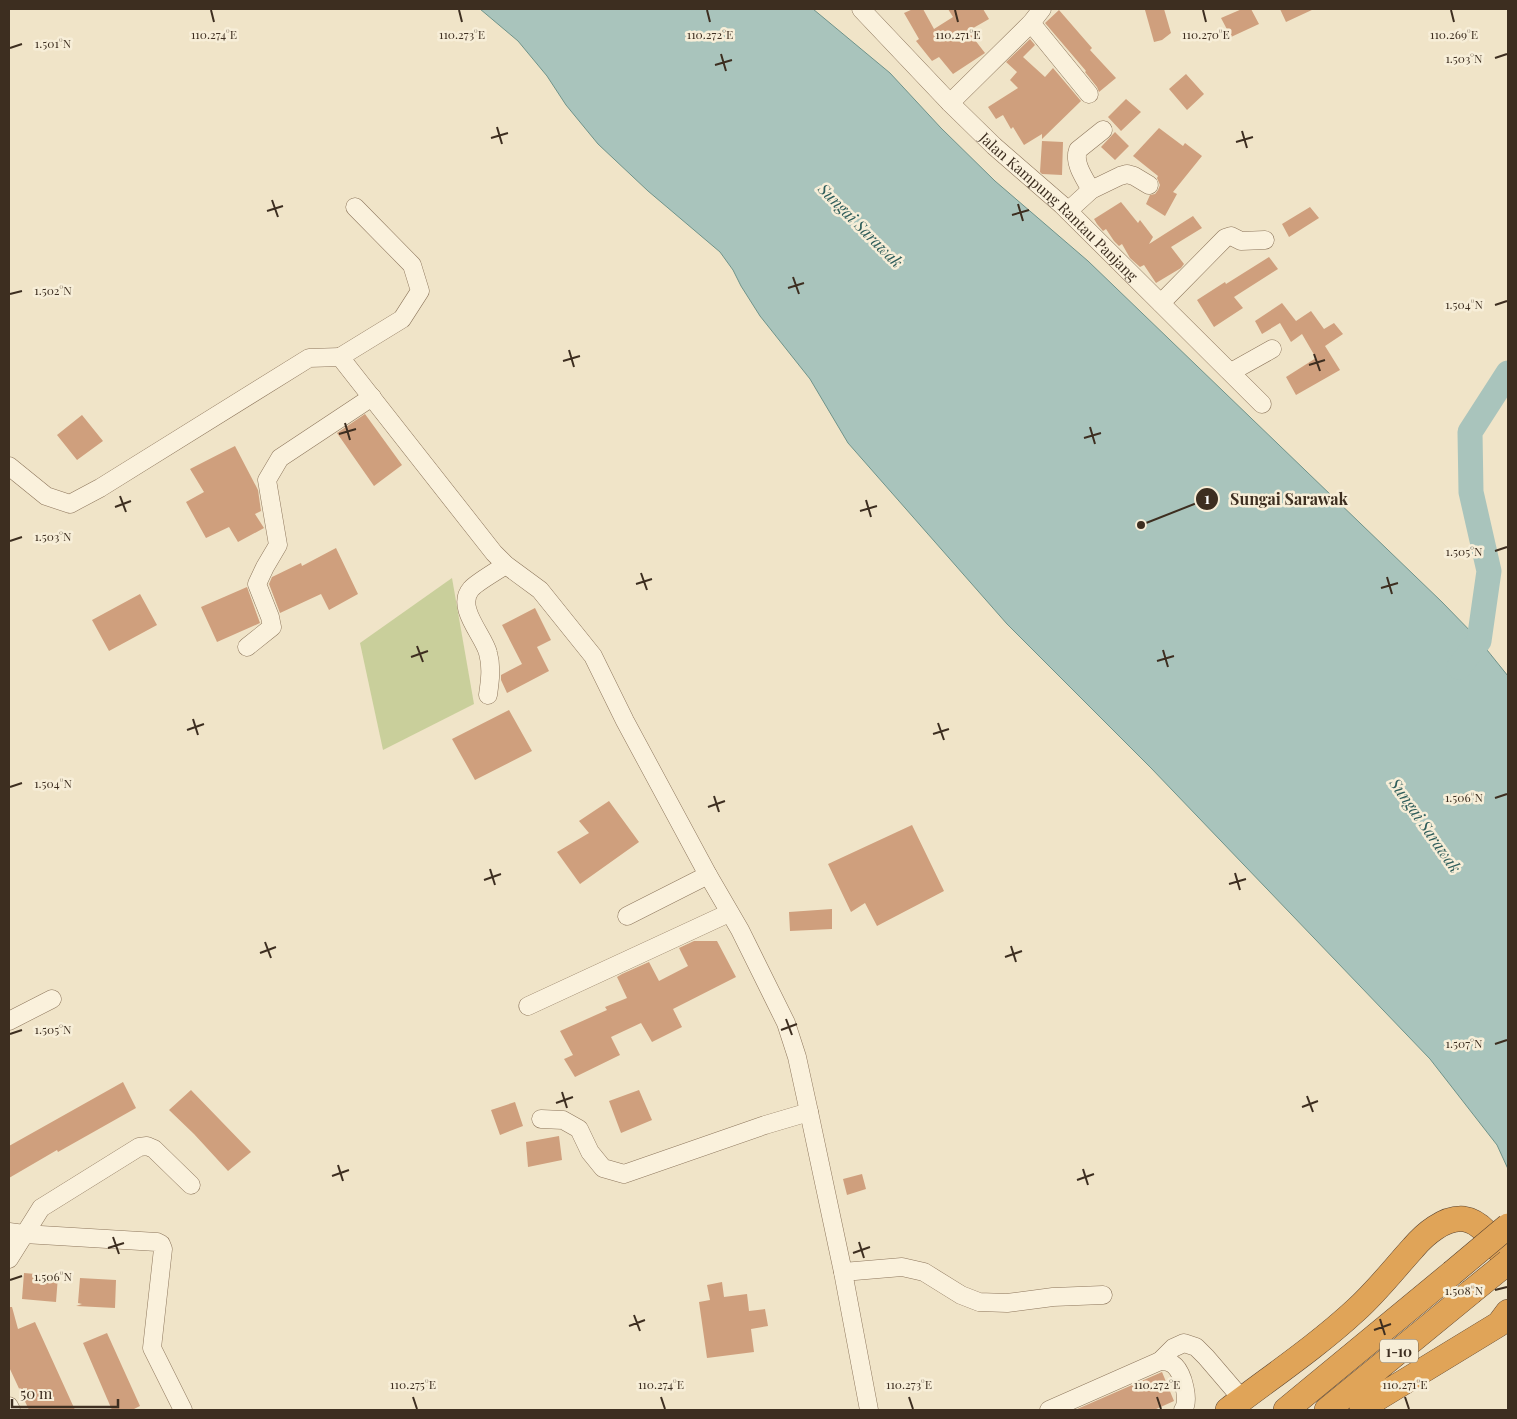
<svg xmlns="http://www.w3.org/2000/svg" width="1517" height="1419" viewBox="0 0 1517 1419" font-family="'Playfair Display',serif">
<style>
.green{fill:#c9cf9b}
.water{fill:#a9c4bc;stroke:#6f938a}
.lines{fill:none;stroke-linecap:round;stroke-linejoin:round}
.river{stroke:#a9c4bc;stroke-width:25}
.building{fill:#cf9f7d}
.minor-casing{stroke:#8d765c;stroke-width:19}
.highway-casing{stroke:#5b4430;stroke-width:26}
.minor{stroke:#faf1dc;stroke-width:18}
.highway{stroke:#e0a458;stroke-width:25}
.highway-bridge-casing{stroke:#5b4430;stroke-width:26;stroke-linecap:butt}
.highway-bridge{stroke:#e0a458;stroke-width:25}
.ticks{fill:none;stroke:#3d2e20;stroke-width:2}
.labels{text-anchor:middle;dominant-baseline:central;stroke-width:5;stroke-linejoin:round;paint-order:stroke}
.shield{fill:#f7eed8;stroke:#756857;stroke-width:1}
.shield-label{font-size:14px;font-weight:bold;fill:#3d2e20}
.street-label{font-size:15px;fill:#3d2e20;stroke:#f7eed8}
.water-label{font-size:16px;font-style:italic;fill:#2f5d5a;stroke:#f7eed8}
.ticks-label{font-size:12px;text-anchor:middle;fill:#3d2e20;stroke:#f7eed8;stroke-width:5;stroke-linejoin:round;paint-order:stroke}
.leader{fill:none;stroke:#3d2e20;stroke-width:2}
.callout-dot{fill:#3d2e20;stroke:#f7eed8;stroke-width:2}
.mark-label{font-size:15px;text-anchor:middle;font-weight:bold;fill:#fff}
.callout-label{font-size:16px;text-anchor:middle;font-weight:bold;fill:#3d2e20;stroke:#f7eed8;stroke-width:5;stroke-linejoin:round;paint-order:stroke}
</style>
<rect width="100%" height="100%" fill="#f0e4c8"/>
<path class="green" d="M 452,578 L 474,704 L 383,750 L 360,643 Z"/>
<path class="water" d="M 480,9 L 813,9 L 890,73 L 941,128 L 995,181 L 1088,261 L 1442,602 L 1479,640 L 1508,676 L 1508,1169 L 1497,1145 L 1430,1059 L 1151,768 L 1007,624 L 848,443 L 810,379 L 760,316 L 741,286 L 733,270 L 720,252 L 648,191 L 598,144 L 566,105 L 547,76 L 518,41 Z"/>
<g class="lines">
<path class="river" d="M 1459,667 L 1479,641 L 1489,571 L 1471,492 L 1470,432 L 1508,373"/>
</g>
<path class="building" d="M 913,9 L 923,9 L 934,29 L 953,17 L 948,9 L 983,9 L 989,19 L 968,31 L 985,53 L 953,74 L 939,57 L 932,61 L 916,41 L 919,39 L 904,13 Z
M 1151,9 L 1164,9 L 1171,33 L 1162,40 L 1154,42 L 1145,10 Z
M 1242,9 L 1251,9 L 1259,24 L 1231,37 L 1221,18 Z
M 1280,9 L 1314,9 L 1286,22 Z
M 1059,10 L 1092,48 L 1090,50 L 1116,78 L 1099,92 L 1097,87 L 1085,72 L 1086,71 L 1045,23 Z
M 1030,39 L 1035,45 L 1023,57 L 1045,77 L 1053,68 L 1081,101 L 1042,139 L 1042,134 L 1024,145 L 1013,127 L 1011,129 L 1003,115 L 996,119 L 988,107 L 1018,88 L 1010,80 L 1017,72 L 1006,62 Z
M 1186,74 L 1204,94 L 1187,110 L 1169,89 Z
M 1126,99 L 1141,112 L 1121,131 L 1108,117 Z
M 1159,128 L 1183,146 L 1185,143 L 1202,156 L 1173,192 L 1177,194 L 1165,216 L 1146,204 L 1150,195 L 1155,194 L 1158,190 L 1160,185 L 1157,178 L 1158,176 L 1133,156 Z
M 1115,132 L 1129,146 L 1115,160 L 1101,147 Z
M 1042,141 L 1063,142 L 1062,175 L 1042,174 L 1040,172 Z
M 1121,202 L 1138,223 L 1140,220 L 1153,237 L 1149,244 L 1193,216 L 1202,228 L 1171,247 L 1184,264 L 1181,268 L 1156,283 L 1144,265 L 1140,267 L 1130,258 L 1122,244 L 1119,246 L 1114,241 L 1106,229 L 1103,231 L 1097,224 L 1094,219 Z
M 1310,207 L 1319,218 L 1289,237 L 1282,224 Z
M 1269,257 L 1278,269 L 1234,297 L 1243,308 L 1214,327 L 1197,300 L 1225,282 L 1226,284 Z
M 1282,303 L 1296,321 L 1311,311 L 1324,329 L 1334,323 L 1343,334 L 1325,346 L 1340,370 L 1296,395 L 1286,377 L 1316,358 L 1302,334 L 1291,342 L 1280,323 L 1262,334 L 1255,321 Z
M 365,414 L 402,465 L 374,486 L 337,433 Z
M 82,415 L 103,441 L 77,460 L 57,435 Z
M 235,446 L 258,490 L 261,511 L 255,514 L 264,528 L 238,542 L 229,527 L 206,538 L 186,502 L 204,492 L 190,469 Z
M 336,548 L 358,594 L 329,610 L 321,594 L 280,613 L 269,584 L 272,577 L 301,563 L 302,566 Z
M 247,587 L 260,623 L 217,642 L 201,607 Z
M 140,594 L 157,625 L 109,651 L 92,620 Z
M 535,608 L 551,640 L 537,647 L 549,671 L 507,693 L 501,680 L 501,675 L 522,664 L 502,625 Z
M 509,710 L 532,751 L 475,780 L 452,739 Z
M 609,801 L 639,842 L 580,884 L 557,852 L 589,833 L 579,821 Z
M 912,825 L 944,891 L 877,926 L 865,903 L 851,912 L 828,864 Z
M 832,909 L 832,929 L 790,931 L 789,912 Z
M 694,941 L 717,941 L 736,977 L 673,1009 L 682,1027 L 652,1042 L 641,1023 L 611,1037 L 620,1055 L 575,1077 L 564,1059 L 573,1055 L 560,1031 L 607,1010 L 605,1007 L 627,998 L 617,977 L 622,974 L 649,962 L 659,981 L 688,966 L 679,948 Z
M 123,1082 L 136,1108 L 58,1152 L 57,1150 L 9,1178 L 9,1146 Z
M 191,1090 L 251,1152 L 228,1171 L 194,1134 L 169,1110 Z
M 639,1090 L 652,1120 L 621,1133 L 609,1101 Z
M 515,1102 L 523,1126 L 500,1135 L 491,1110 Z
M 559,1136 L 562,1160 L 528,1167 L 526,1142 Z
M 862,1174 L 866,1189 L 847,1195 L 843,1179 Z
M 24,1273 L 58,1276 L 56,1302 L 22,1299 Z
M 80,1278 L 116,1280 L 115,1308 L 76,1306 L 82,1304 L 78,1303 Z
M 722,1282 L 724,1297 L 747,1294 L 749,1311 L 765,1309 L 768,1326 L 751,1329 L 754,1352 L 707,1358 L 699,1302 L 710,1300 L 707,1285 Z
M 9,1307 L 12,1307 L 18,1329 L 35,1322 L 75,1410 L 29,1410 L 9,1367 Z
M 107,1333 L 140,1406 L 132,1410 L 112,1410 L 83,1343 Z
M 1162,1372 L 1174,1401 L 1154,1410 L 1075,1410 Z"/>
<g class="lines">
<g class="minor-casing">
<g id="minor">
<path d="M 861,9 L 950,103"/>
<path id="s1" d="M 1042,9 L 1031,23 L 950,103 L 994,146 L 1062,205 L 1262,404"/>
<path d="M 1031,23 L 1089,94"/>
<path d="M 1091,190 C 1085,179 1073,163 1078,150 L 1103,130"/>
<path d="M 1068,211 L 1091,190 L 1120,176 L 1127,174 L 1134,176 L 1149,185"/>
<path d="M 1161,303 L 1225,238 L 1231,236 L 1241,241 L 1265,240"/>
<path d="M 340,357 L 402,319 L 420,291 L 412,265 L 355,207"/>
<path d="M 1231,372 L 1272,349"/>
<path d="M 9,466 L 46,496 L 70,504 L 100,488 L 309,358 L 340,357 L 494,553 L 506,565 L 540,590 L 593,656 L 625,721 L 708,875 L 740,930 L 786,1023 L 797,1057 L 809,1112 L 843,1272 L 869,1410"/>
<path d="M 247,647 L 272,627 L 270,617 L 257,584 L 265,567 L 278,545 L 267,480 L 280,458 L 372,397"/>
<path d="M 488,695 C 490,681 492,667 488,653 C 484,636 455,607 471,589 C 476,583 498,570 506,565"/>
<path d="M 627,916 L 708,875"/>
<path d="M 528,1006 L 729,913"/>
<path d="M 9,1021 L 52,999"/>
<path d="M 541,1119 L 563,1120 L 579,1129 L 590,1152 L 603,1168 L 624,1174 L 765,1125 L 809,1112"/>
<path d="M 9,1232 L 24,1234 L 157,1242 L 161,1244 L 163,1249 L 152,1348 L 183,1410"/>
<path d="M 9,1259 L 41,1208 L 139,1147 L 147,1146 L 154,1149 L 191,1185"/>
<path d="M 843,1272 L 902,1267 L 924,1272 L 961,1295 L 979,1302 L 1007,1303 L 1053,1297 L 1103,1295"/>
<path d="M 1160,1361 L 1173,1348 L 1184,1343 L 1196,1347 L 1206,1357 L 1242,1399"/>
<path d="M 9,1406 L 11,1410"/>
<path d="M 1049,1410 L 1160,1361 C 1165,1361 1171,1362 1175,1366 C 1183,1374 1190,1401 1183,1410"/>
</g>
</g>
<g class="highway-casing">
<path id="highway" d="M 1228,1410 C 1271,1377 1316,1347 1356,1310 C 1377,1291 1394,1269 1413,1248 C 1424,1235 1444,1217 1464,1219 C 1485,1222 1497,1248 1508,1263
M 1286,1410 L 1452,1273
M 1327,1410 L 1471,1292
M 1362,1410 L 1376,1399 L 1499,1324 L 1508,1312"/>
</g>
<use href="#minor" class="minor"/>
<use href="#highway" class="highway"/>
<g class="highway-bridge-casing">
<path id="highway-bridge" d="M 1452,1273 L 1508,1226
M 1471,1292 L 1508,1262"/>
</g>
<use href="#highway-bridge" class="highway-bridge"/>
</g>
<path class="ticks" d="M 211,10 L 214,22M 459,10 L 462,22M 707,10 L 710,22M 955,10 L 958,22M 1203,10 L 1206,22M 1451,10 L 1454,22M 10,48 L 22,44M 721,54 L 726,71M 1495,58 L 1507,54M 715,65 L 732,60M 497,127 L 502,144M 1242,131 L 1247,148M 491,138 L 508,133M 1236,142 L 1253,137M 272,200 L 278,217M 1018,204 L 1023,221M 267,211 L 283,206M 1012,215 L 1029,210M 793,277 L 799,294M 788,288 L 804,283M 10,294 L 22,291M 1495,305 L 1507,301M 569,350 L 574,367M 1314,354 L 1320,371M 563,361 L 580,356M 1309,365 L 1325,360M 345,423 L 350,440M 1090,427 L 1095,444M 339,434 L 356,429M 1084,438 L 1101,433M 120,496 L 126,512M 866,500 L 871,517M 115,507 L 131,501M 860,511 L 877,506M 10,541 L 22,537M 1495,551 L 1507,547M 641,573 L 647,590M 1387,577 L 1392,594M 636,584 L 652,579M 1381,588 L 1398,583M 417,646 L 423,662M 1163,650 L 1168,667M 411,657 L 428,651M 1157,661 L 1174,656M 193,719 L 198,735M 938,723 L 944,740M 187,730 L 204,724M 933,734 L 949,729M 10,787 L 22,783M 714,796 L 719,812M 1495,798 L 1507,794M 708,807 L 725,801M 490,869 L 495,885M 1235,873 L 1240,890M 484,880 L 501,874M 1229,884 L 1246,879M 265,942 L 271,958M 1011,946 L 1016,962M 260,953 L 276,947M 1005,957 L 1022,951M 786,1019 L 792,1035M 781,1030 L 797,1024M 10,1034 L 22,1030M 1495,1044 L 1507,1040M 562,1092 L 567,1108M 1307,1096 L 1313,1112M 556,1103 L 573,1097M 1302,1107 L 1318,1101M 338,1165 L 343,1181M 1083,1169 L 1088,1185M 332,1176 L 349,1170M 1077,1180 L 1094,1174M 113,1237 L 119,1254M 859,1242 L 864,1258M 108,1248 L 124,1243M 853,1253 L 870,1247M 10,1280 L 22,1276M 1495,1290 L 1507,1287M 634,1315 L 640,1331M 1380,1319 L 1385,1335M 629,1326 L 645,1320M 1374,1330 L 1391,1324M 413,1397 L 417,1409M 661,1397 L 665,1409M 909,1397 L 913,1409M 1157,1397 L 1161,1409M 1405,1397 L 1409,1409"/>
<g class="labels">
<rect class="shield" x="1380" y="1339.5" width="38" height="23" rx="4"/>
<g class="shield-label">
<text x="1399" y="1351">1-10</text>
</g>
<g class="street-label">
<text stroke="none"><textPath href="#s1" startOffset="282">Jalan Kampung Rantau Panjang</textPath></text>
</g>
<g class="water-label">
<text transform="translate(861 225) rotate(45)">Sungai Sarawak</text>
<text transform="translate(1426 825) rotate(55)">Sungai Sarawak</text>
</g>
</g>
<g class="ticks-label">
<text x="214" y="39">110.274°E</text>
<text x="462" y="39">110.273°E</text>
<text x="710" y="39">110.272°E</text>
<text x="958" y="39">110.271°E</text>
<text x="1206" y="39">110.270°E</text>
<text x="1454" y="39">110.269°E</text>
<text x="53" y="48">1.501°N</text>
<text x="1464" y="63">1.503°N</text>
<text x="53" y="295">1.502°N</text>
<text x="1464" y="309">1.504°N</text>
<text x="53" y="541">1.503°N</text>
<text x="1464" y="556">1.505°N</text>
<text x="53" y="788">1.504°N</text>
<text x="1464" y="802">1.506°N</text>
<text x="53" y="1034">1.505°N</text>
<text x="1464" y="1048">1.507°N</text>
<text x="53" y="1281">1.506°N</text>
<text x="1464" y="1295">1.508°N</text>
<text x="413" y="1389">110.275°E</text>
<text x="661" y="1389">110.274°E</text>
<text x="909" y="1389">110.273°E</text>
<text x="1157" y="1389">110.272°E</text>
<text x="1405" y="1389">110.271°E</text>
</g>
<path class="leader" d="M1141 525L1207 499"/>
<g class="callout-dot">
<circle cx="1141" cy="525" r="5"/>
<circle cx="1207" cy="499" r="12"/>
</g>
<g class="mark-label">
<text x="1207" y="504">1</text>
</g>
<g class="callout-label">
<text x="1289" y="505">Sungai Sarawak</text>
</g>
<rect width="1517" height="1419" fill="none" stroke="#3d2e20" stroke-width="20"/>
<path d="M12 1399v8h106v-8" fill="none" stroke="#3d2e20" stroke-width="2.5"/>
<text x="20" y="1399" font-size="15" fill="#3d2e20" stroke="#f7eed8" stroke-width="4" paint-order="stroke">50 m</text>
</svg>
